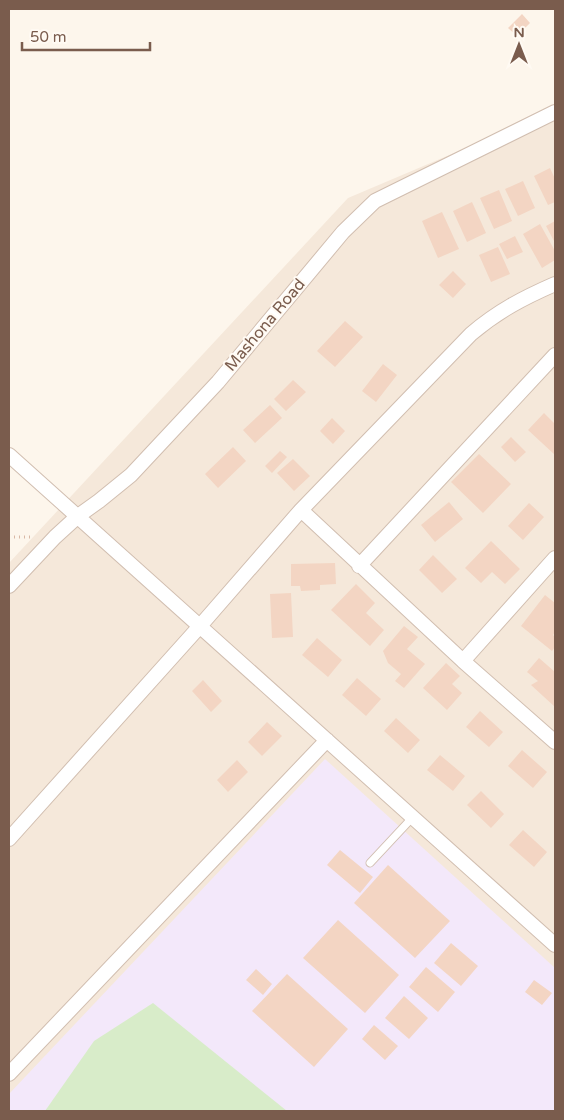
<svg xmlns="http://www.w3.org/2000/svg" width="564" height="1120" viewBox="0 0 564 1120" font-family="'Varela Round',sans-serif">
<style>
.residential{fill:#f5e8da}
.education{fill:#f3e8fa}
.green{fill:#d8ecc9}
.building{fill:#f3d5c3}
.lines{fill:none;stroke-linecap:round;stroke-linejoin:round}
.service-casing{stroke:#d1beb0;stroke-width:9}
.minor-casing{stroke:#d1beb0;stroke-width:16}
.path{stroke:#d9b8a5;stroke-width:3;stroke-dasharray:1 4;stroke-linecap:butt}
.service{stroke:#fff;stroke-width:7}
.minor{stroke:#fff;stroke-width:14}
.labels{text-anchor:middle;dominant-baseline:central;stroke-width:4;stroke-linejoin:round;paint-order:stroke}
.street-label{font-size:16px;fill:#7a5c4d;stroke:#fffaf3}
</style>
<rect width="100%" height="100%" fill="#fdf6ec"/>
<path class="residential" d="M 555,110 L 555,1111 L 9,1111 L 9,563 L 348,198 Z"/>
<path class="education" d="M 325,759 L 555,968 L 555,1111 L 9,1111 L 9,1094 Z"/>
<path class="green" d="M 153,1003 L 287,1111 L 45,1111 L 94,1041 Z"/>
<path class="building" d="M 522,14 L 530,23 L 517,36 L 508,28 Z
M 550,168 L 555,179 L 555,202 L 548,205 L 534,176 Z
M 523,181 L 535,208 L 518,216 L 505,189 Z
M 499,190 L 512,221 L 494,229 L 480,198 Z
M 472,202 L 486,233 L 467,242 L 453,211 Z
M 442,212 L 459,249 L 438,258 L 422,221 Z
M 555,221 L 555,240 L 554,241 L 546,226 Z
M 540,224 L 555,251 L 555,260 L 542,268 L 523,234 Z
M 515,236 L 523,252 L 507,259 L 499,244 Z
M 498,247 L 510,274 L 491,282 L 479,255 Z
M 453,271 L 466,284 L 453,298 L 439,285 Z
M 345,321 L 363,337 L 335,367 L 317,351 Z
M 383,364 L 397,375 L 376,402 L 362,391 Z
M 293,380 L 306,392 L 286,411 L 274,399 Z
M 270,405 L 282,418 L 255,443 L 243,430 Z
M 544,413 L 555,424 L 555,455 L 528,430 Z
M 332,418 L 345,431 L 333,444 L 320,431 Z
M 511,437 L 526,452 L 515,462 L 501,447 Z
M 233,447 L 246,461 L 218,488 L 205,474 Z
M 280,451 L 287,457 L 272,473 L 265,466 Z
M 479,454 L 511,484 L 483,513 L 451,482 Z
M 293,459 L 310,476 L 294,491 L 277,473 Z
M 449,502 L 463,519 L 435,542 L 421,525 Z
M 529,503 L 544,517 L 523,540 L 508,526 Z
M 491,541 L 520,569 L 505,584 L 492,572 L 481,583 L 465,568 Z
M 433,555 L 457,579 L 442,593 L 419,570 Z
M 335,563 L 336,584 L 320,585 L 320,590 L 301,591 L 300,586 L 291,586 L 291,564 Z
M 356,584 L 375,603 L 366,613 L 384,630 L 370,646 L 331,610 Z
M 291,593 L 293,637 L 272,638 L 270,594 Z
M 545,595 L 555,603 L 555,632 L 553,635 L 555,637 L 555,647 L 552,651 L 521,626 Z
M 404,626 L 418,637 L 407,649 L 425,664 L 404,688 L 395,681 L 401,674 L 388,663 L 383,651 Z
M 317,638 L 342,660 L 328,677 L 302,655 Z
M 539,658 L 555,672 L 555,707 L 531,685 L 538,681 L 527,672 Z
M 446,663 L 460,676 L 452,684 L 462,693 L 447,710 L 423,688 Z
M 357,678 L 381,699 L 366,716 L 342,695 Z
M 203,680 L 222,701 L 211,712 L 192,691 Z
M 480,711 L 503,732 L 489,747 L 466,727 Z
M 396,718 L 420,740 L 408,753 L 384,731 Z
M 267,722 L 282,736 L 262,756 L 248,742 Z
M 522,750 L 547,772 L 533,788 L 508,766 Z
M 440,755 L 465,776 L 453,791 L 427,770 Z
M 237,760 L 248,772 L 228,792 L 217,780 Z
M 481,791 L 504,814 L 491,828 L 467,805 Z
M 523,830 L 547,852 L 534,867 L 509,845 Z
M 340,850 L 373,877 L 360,893 L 327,865 Z
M 388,865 L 450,921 L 415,958 L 354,903 Z
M 338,920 L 399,975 L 365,1013 L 303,958 Z
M 451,943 L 478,966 L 461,986 L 434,963 Z
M 426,967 L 455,992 L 438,1012 L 409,987 Z
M 256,969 L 272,984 L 263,995 L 246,980 Z
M 287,974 L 348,1029 L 314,1067 L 252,1011 Z
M 534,980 L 552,993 L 542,1005 L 525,992 Z
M 404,996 L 428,1018 L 409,1039 L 385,1018 Z
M 374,1025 L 398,1046 L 385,1060 L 362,1039 Z"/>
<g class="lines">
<g class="service-casing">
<path id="service" d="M 370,863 L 412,818"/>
</g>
<g class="minor-casing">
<path id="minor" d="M 9,455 L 555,945
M 301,510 L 463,661 L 555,742
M 359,566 L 555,355
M 9,586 L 55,537 L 78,516 L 99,501 L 131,475 L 218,382 L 343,232 L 375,201 L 555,112
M 463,661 L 555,558
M 9,839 L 200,626 L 301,510 L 471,334 C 498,311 523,298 555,284
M 9,1074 L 327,740"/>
</g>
<path class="path" d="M 9,537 L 33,537"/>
<use href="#service" class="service"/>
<use href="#minor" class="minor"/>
</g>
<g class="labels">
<g class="street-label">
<text transform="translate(265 325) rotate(-50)">Mashona Road</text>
</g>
</g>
<rect width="564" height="1120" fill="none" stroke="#7a5c4d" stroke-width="20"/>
<g transform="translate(519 45)" stroke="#fffaf3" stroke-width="4" paint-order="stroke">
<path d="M0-4L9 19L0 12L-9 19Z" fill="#7a5c4d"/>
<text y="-8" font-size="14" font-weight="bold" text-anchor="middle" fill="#7a5c4d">N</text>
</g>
<path d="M22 42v8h128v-8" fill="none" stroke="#7a5c4d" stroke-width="2.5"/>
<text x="30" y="42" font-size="15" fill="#7a5c4d" stroke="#fffaf3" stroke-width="4" paint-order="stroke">50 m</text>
</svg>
